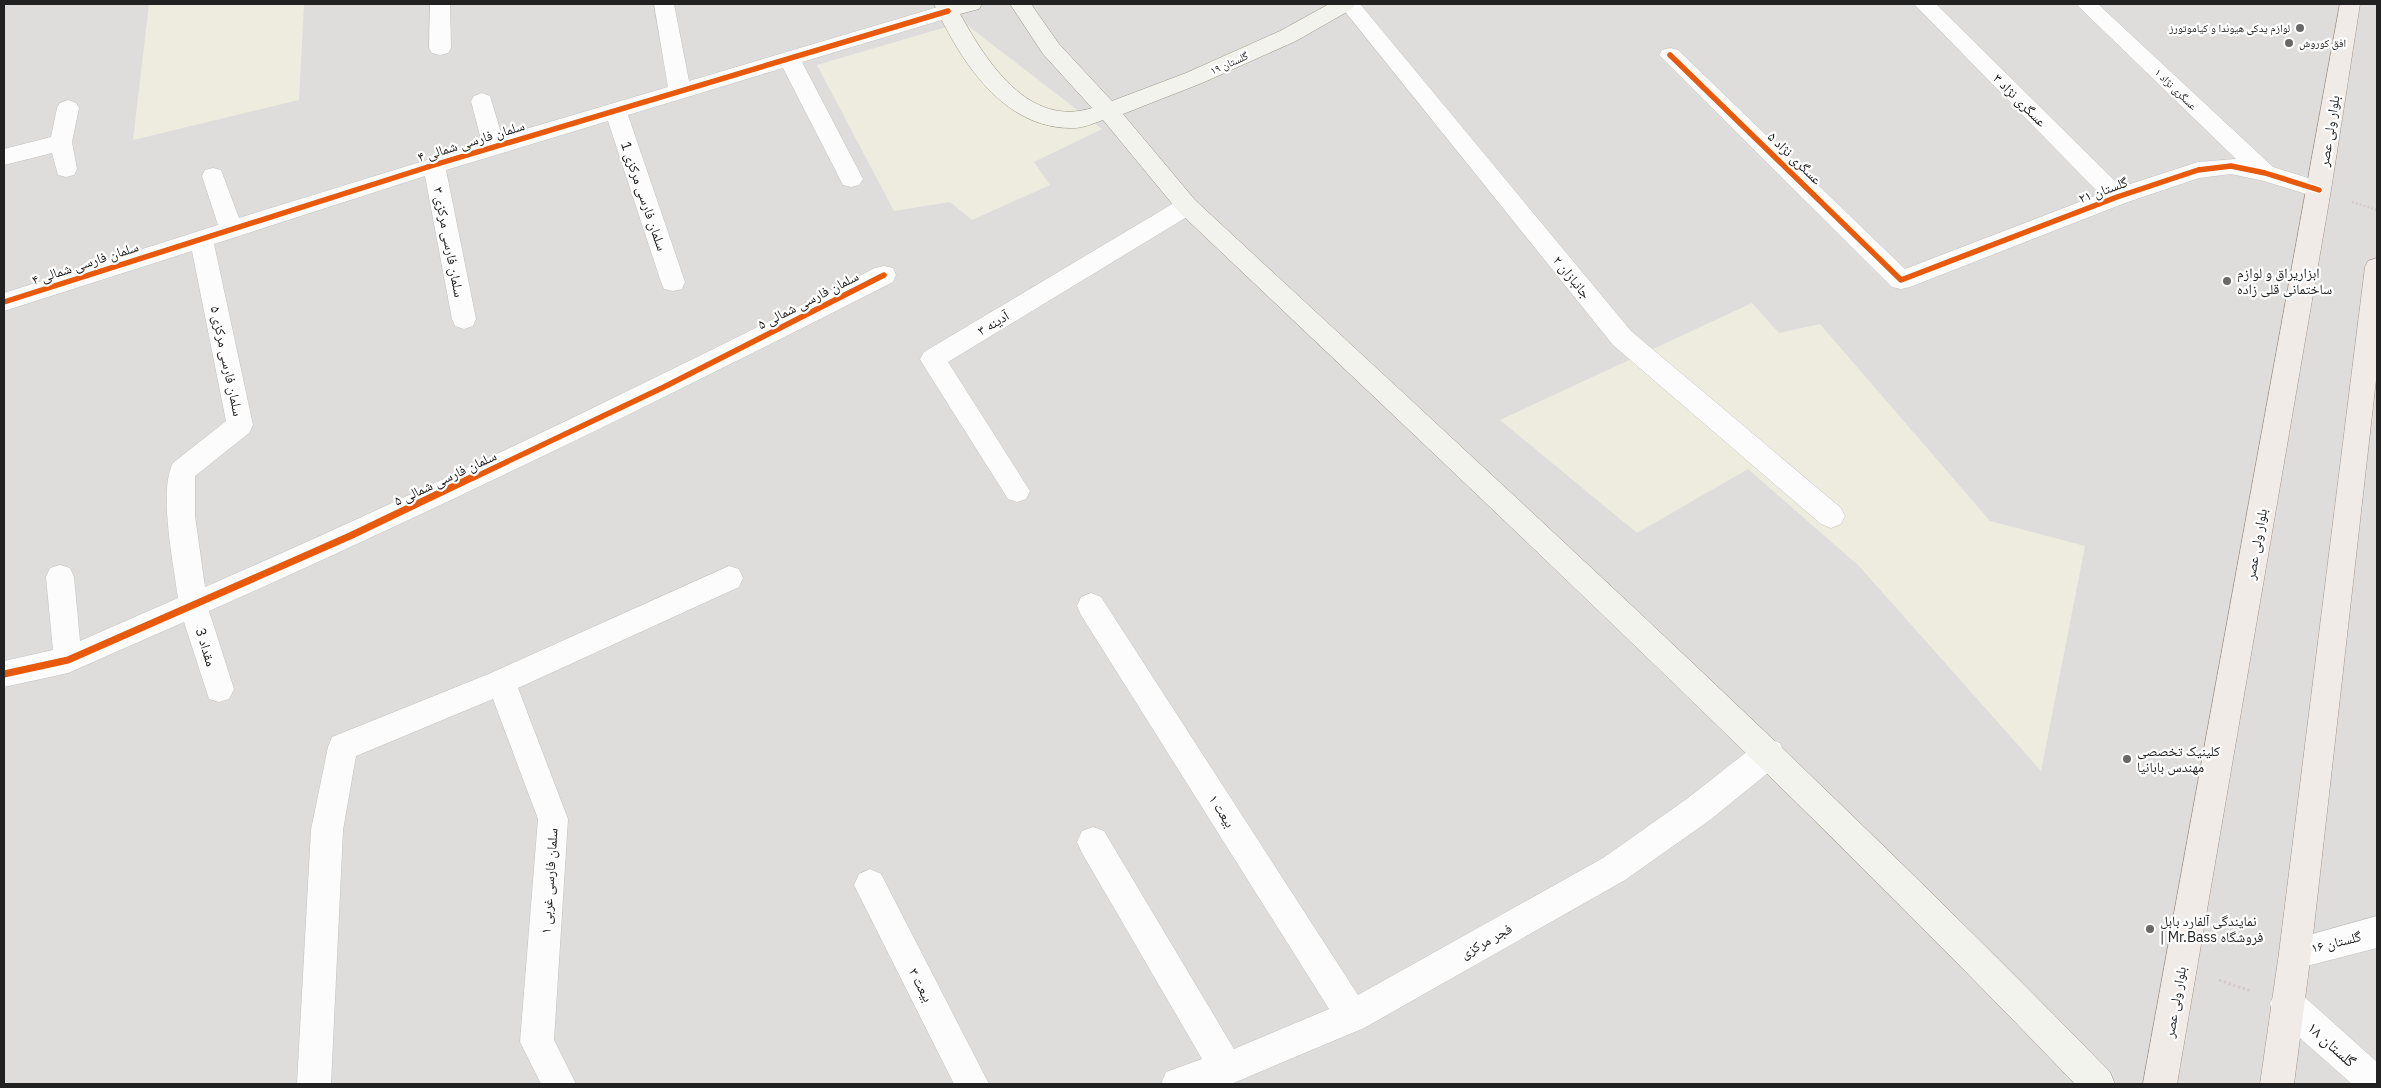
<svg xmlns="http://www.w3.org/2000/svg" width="2381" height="1088" viewBox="0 0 2381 1088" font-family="'IBM Plex Sans','Noto Naskh Arabic',sans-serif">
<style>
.residential{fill:#dedddc}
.farmland{fill:#eeecdf}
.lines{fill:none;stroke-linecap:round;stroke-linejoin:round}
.street-casing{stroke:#c2c2c1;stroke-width:1}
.secondary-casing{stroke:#999784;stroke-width:1}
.primary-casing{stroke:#a49689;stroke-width:1}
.path-far1{stroke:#d7caca;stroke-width:2.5;stroke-dasharray:2 2;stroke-linecap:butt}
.path{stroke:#d7caca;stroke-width:3;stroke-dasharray:2.5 2.5;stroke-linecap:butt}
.street{fill:#fdfcfc;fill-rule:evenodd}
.secondary{fill:#f3f3ed;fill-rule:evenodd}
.primary{fill:#f1ebe8;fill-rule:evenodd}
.cycleway-far1-casing{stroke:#fff;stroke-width:8}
.cycleway-casing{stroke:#fff;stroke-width:10}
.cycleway-far1{stroke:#e8590c;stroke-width:5.5}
.cycleway{stroke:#e8590c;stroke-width:7}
.poi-dot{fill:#696868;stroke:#fff;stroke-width:2}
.labels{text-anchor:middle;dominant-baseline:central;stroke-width:4.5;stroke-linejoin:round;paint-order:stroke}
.far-poi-label{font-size:11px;fill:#212121;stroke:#fff;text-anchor:end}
.far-street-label{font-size:11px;fill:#212121;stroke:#fff}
.street-label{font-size:14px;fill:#212121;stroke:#fff}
.poi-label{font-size:14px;fill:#212121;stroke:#fff;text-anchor:start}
.near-street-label{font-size:16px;fill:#212121;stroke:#fff}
</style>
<rect width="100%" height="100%" fill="#efedeb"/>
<path class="residential" d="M 4,4 L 2377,4 L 2377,1084 L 4,1084 Z"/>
<path class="farmland" d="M 149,4 L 304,4 L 299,100 L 133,140 Z
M 963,22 L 1102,129 L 1034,162 L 1050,185 L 972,220 L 950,202 L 894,211 L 817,65 Z
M 1752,303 L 1779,333 L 1820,324 L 1990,521 L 2085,546 L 2041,771 L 1859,566 L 1748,469 L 1637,533 L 1500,420 Z"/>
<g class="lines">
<g class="street-casing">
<path id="street" d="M 430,4 L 450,4 L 451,48 L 448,53 L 440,55 L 432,53 L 429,48 Z
M 654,4 L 674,4 L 689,81 L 948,4 L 955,6 L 958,11 L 955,16 L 802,62 L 863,179 L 859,185 L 851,187 L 843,185 L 783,68 L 628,115 L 685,282 L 682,289 L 673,291 L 664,289 L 661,282 L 608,121 L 446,170 L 476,319 L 473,326 L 464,329 L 455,326 L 452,319 L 425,176 L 214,244 L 253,425 L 249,433 L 195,476 L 195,516 L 205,587 C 432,488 654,380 875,268 L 884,266 L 893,268 L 896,275 L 893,282 C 667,397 441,508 209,611 L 234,689 L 229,699 L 219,702 L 209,699 L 184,622 L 68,673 L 4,687 L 4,661 L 53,650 L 46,577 L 50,568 L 60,565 L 70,568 L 74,577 L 80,641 L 178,598 C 174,565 158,492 173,463 L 226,421 L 192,251 L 4,311 L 4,293 L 218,225 L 202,176 L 205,170 L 213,168 L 221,170 L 239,218 L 482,143 L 471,101 L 474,96 L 482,93 L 490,96 L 502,136 L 668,87 Z
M 1339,4 L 1360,4 L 1631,331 L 1841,508 L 1845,516 L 1841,524 L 1831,528 L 1821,524 L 1613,345 Z
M 1914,4 L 1936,4 L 2121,187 L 2198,162 L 2236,159 L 2076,4 L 2098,4 L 2273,167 L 2327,184 L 2331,190 L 2327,196 L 2319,198 L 2264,181 L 2231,174 L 2199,178 L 2125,203 L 1910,287 L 1901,289 L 1892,287 L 1659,55 L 1662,50 L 1670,48 L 1678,50 L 1905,269 L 2100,194 Z
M 68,100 L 76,103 L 79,108 L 72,142 L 77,169 L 74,175 L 66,177 L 58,175 L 52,153 L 4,165 L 4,149 L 51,137 L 57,108 L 60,103 Z
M 1187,197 L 1195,200 L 1199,206 L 1195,212 L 948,362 L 1030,491 L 1026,499 L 1017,502 L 1008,499 L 924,366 L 920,359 L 924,352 L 1179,200 Z
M 729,566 L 739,569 L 743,578 L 739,587 L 518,688 L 568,819 L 554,1040 L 576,1084 L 541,1084 L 520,1042 L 538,819 L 493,699 L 356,756 L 343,830 L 331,1084 L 297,1084 L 311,830 L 328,747 L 332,737 L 491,673 Z
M 1091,593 L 1101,597 L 1358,995 L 1603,858 L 1688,798 L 1758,743 L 1769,739 L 1780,743 L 1784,753 L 1780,763 L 1710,820 L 1625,880 L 1364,1028 L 1231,1084 L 1161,1084 L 1166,1072 L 1202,1059 L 1082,853 L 1077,842 L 1082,831 L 1093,827 L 1104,831 L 1234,1049 L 1329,1009 L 1081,615 L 1077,606 L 1081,597 Z
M 870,869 L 881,874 L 989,1084 L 954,1084 L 854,885 L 859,874 Z
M 2377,916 L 2377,948 L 2295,969 L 2284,964 L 2279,953 L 2284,942 Z
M 2287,987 L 2299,992 L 2377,1062 L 2377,1084 L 2352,1084 L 2275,1016 L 2270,1004 L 2275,992 Z"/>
</g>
<g class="secondary-casing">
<path id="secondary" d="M 934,4 L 982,4 L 979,9 L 960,14 C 987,62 1028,128 1092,108 L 1043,54 L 1010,4 L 1031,4 L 1059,44 L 1112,101 L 1186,73 L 1280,31 L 1329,4 L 1355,4 L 1352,9 L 1296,41 L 1202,83 L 1123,114 L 1195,200 C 1504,487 1816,770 2110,1072 L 2115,1084 L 2075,1084 C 1786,783 1481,499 1179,212 L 1103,120 C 1094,123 1084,128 1074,128 C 1003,130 960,60 934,4 Z"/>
</g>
<g class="primary-casing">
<path id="primary" d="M 2340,4 L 2360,4 L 2331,190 L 2177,1084 L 2143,1084 Z
M 2377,258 L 2377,371 L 2311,953 L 2294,1084 L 2260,1084 L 2279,953 L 2365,267 L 2368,261 Z"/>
</g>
<path class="path-far1" d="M 2352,202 L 2377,210"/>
<path class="path" d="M 2219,980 L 2251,991"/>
<use href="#street" class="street"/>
<use href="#secondary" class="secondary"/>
<use href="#primary" class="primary"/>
<g class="cycleway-far1-casing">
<path id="cycleway-far1" d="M 1670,55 L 1901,280 L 2117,197 L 2198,170 L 2231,166 L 2265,173 L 2319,190
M 4,302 L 434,165 L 948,11
M 473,478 L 664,387 L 884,275"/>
</g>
<g class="cycleway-casing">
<path id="cycleway" d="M 4,674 L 68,660 L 350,536 L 475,476"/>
</g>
<use href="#cycleway-far1" class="cycleway-far1"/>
<use href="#cycleway" class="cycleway"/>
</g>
<g class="poi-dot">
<circle cx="2300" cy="28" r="5"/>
<circle cx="2289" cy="43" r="5"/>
<circle cx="2227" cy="281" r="5"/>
<circle cx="2127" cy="759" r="5"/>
<circle cx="2150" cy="929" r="5"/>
</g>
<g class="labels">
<g class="far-poi-label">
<text x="2290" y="28">لوازم یدکی هیوندا و کیاموتورز</text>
<text x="2299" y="43" text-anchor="start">افق کوروش</text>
</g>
<g class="far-street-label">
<text transform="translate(1229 63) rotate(-24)">گلستان ۱۹</text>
<text transform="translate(2176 89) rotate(44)">عسگری نژاد ۱</text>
</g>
<g class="street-label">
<text transform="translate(2020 100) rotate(45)">عسگری نژاد ۳</text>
<text transform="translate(2329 131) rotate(-81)">بلوار ولی عصر</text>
<text transform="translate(471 141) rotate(-17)">سلمان فارسی شمالی ۴</text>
<text transform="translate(1795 158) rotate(44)">عسگری نژاد ۵</text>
<text transform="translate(2103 190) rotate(-20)">گلستان ۲۱</text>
<text transform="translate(644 196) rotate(71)">سلمان فارسی مرکزی 1</text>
<text transform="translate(449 242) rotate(79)">سلمان فارسی مرکزی ۳</text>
<text transform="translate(85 263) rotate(-18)">سلمان فارسی شمالی ۴</text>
<text transform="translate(1572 277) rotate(51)">جانبازان ۲</text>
<text transform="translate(808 300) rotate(-27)">سلمان فارسی شمالی ۵</text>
<text transform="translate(993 323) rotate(-31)">آدینه ۳</text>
<text transform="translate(227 361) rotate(78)">سلمان فارسی مرکزی ۵</text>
<text transform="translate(445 478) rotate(-25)">سلمان فارسی شمالی ۵</text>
<text transform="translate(2256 544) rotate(-80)">بلوار ولی عصر</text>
<text transform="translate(206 647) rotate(73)">مقداد 3</text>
<text transform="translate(1222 811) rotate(58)">بیعت ۱</text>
<text transform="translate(549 881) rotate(-86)">سلمان فارسی غربی ۱</text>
<text transform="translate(1486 941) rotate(-29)">فجر مرکزی</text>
<text transform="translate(2336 942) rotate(-14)">گلستان ۱۶</text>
<text transform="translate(921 985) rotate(63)">بیعت ۳</text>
<text transform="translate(2175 1002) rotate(-80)">بلوار ولی عصر</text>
</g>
<g class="poi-label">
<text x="2237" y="273">ابزاریراق و لوازم<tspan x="2237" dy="16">ساختمانی قلی زاده</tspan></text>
<text x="2137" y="751">کلینیک تخصصی<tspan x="2137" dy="16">مهندس بابانیا</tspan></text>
<text x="2160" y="921">نمایندگی آلفارد بابل<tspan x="2160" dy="16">| Mr.Bass فروشگاه</tspan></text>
</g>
<g class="near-street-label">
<text transform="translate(2332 1044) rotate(42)">گلستان ۱۸</text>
</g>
</g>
<rect width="2381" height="1088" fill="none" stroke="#212121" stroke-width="10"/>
</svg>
